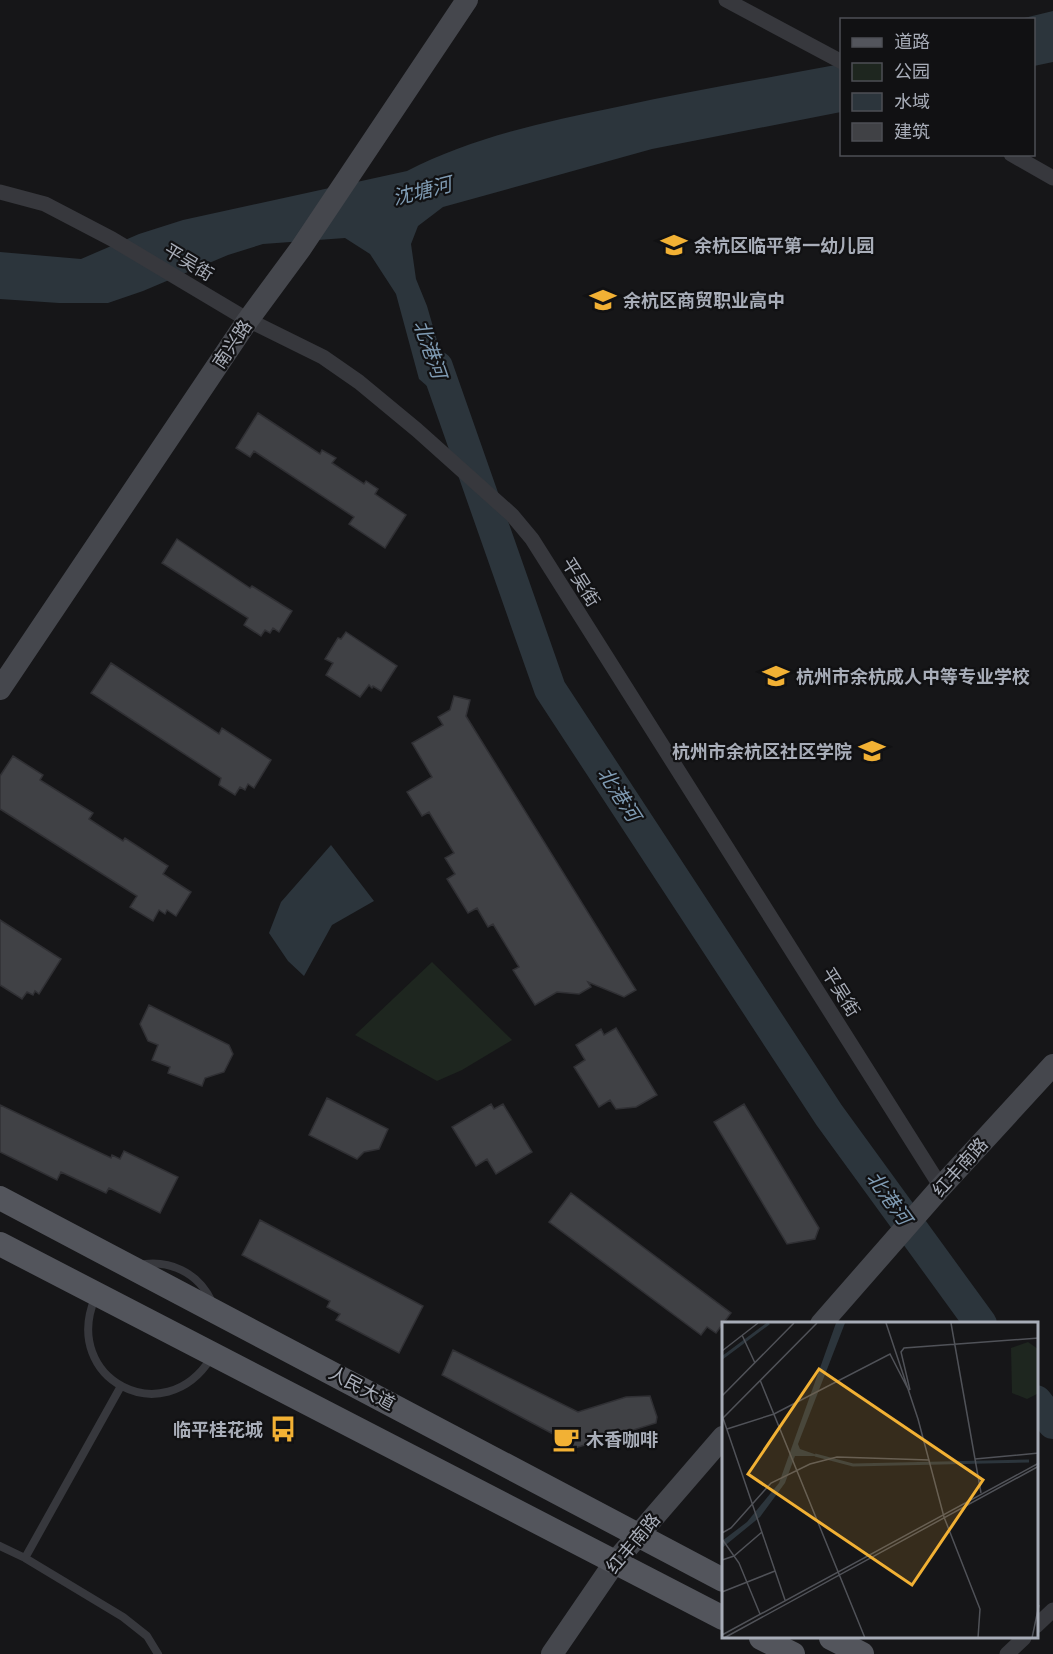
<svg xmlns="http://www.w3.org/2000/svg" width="1053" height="1654" viewBox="0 0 1053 1654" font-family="'Space Grotesk','Noto Sans SC',sans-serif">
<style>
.green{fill:#1e261f}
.water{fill:#2c353c}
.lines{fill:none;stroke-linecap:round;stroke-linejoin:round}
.river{stroke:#2c353c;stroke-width:32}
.building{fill:#404145;stroke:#303034;stroke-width:1.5}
.lane{stroke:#37383d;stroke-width:8}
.street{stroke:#37383d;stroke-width:15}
.secondary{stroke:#45474d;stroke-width:22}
.primary{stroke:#53555c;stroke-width:24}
.labels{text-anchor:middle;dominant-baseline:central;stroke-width:4.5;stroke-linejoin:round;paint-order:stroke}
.poi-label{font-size:18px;font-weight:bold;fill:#a8adb8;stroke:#111113;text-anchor:start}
.street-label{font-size:18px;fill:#a8adb8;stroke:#111113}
.water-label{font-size:20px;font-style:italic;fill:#7f9bb3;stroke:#111113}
.inset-river{fill:none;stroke:#2c353c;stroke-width:3}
.inset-road{fill:none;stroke:#505258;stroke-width:1.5}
.view{fill:#f2b134;fill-opacity:0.15;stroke:#f2b134;stroke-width:3}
.inset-edge{fill:none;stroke:#a8adb8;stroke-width:3}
</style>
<rect width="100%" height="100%" fill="#161618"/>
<path class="green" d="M 432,962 L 512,1040 L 462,1070 L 437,1081 L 355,1035 Z"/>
<path class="water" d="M 1053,11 L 1053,62 L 1034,66 L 1034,20 L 1020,19 Z
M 841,64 L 841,112 L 652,149 L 443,207 L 418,226 L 411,244 L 416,279 L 427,306 L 458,413 L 419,379 L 396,294 L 370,254 L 345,238 L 263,244 L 228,255 L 143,291 L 108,303 L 59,303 L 0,299 L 0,252 L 81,259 L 139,234 L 183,220 L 407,171 C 473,137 544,122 617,107 C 691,91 767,78 841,64 Z
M 331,845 L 374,901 L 332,925 L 304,976 L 288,961 L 269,933 L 281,902 Z"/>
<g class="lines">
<path class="river" d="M 437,367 L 550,689 L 829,1115 L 981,1324
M 1036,1401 L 1053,1423"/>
</g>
<path class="building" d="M 258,413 L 320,454 L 322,450 L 336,458 L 332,463 L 364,484 L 366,481 L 378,489 L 375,494 L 406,515 L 385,548 L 349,524 L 354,517 L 254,451 L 250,457 L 236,448 Z
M 177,539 L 250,588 L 252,586 L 292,611 L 279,632 L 273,628 L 270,633 L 265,630 L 261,636 L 244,625 L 248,618 L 162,563 Z
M 346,632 L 397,666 L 381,691 L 373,686 L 372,688 L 369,685 L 360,697 L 326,675 L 333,663 L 325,659 L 338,638 L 341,639 Z
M 111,663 L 219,734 L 222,728 L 271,760 L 254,788 L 248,784 L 245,790 L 240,787 L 235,795 L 219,785 L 221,778 L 91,693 Z
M 454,696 L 470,700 L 466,716 L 636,990 L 624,997 L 588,982 L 591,987 L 579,994 L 557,992 L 535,1005 L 513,970 L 519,967 L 493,924 L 488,927 L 477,908 L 468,913 L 447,879 L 455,874 L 445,858 L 454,853 L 429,812 L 422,816 L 407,792 L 432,777 L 412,743 L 443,725 L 438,717 L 450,710 Z
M 13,756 L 43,775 L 40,780 L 93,813 L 89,819 L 123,841 L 125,838 L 168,866 L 163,874 L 191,892 L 176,916 L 167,910 L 165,914 L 159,910 L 153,921 L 130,907 L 137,896 L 0,809 L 0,776 Z
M 0,920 L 61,959 L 39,994 L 35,991 L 33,995 L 27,992 L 22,999 L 0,985 Z
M 149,1005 L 229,1045 L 233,1054 L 224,1072 L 205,1078 L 202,1086 L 168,1073 L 170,1067 L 152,1060 L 158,1045 L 148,1041 L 140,1024 Z
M 616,1028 L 657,1095 L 636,1107 L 616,1109 L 610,1100 L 599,1107 L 574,1067 L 585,1060 L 576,1045 L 601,1029 L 604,1035 Z
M 327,1098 L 388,1129 L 379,1149 L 364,1152 L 357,1159 L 309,1135 Z
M 491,1104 L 494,1109 L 503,1104 L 532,1152 L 496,1174 L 487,1159 L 476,1166 L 452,1127 Z
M 744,1104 L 819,1228 L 815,1239 L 787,1244 L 714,1122 Z
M 0,1105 L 111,1158 L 112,1155 L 120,1159 L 124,1151 L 178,1177 L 160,1213 L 109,1188 L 106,1193 L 61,1172 L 57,1180 L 0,1152 Z
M 571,1193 L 731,1313 L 716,1333 L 707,1327 L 701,1335 L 549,1222 Z
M 260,1220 L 423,1306 L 399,1353 L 336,1320 L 340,1314 L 327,1307 L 330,1301 L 242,1255 Z
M 453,1350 L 578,1412 L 626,1397 L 650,1396 L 657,1417 L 656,1423 L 572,1449 L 556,1441 L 555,1435 L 442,1375 Z"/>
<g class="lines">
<path class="lane" d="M 138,1265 C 169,1259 198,1272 212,1302
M 95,1298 C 61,1379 164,1433 211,1358
M 0,1546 L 25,1558 L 123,1617 L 147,1636 L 158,1654
M 25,1558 L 121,1386"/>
<path class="street" d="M 726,0 L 842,62
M 1011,154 L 1053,178
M 0,192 L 45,204 L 112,239 L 248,320 L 323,357 L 359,382 L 417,430 L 512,515 L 532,539 L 941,1187
M 1036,1626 L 1053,1610
M 1007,1654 L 1024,1638"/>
<path class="secondary" d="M 0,689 L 248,320 L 301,248 L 467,0
M 821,1324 L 941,1187 L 1053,1065
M 552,1654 L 615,1562 L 723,1437"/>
<path class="primary" d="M 0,1198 L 723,1580
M 0,1244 L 723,1618
M 761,1638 L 793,1654
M 831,1638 L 862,1654"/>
</g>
<defs>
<g id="school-bare" transform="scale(2.07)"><path d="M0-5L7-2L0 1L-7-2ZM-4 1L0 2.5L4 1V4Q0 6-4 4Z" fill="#f2b134" stroke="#111113" stroke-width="2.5" paint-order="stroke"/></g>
<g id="bus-bare" transform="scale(2.07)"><path d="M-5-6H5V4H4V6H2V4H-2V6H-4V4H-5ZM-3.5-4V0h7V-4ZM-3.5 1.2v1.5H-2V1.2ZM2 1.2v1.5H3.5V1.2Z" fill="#f2b134" stroke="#111113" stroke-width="2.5" paint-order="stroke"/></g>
<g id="cafe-bare" transform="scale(2.07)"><path d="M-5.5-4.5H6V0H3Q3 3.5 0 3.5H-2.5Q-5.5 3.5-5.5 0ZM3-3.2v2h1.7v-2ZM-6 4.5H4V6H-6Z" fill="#f2b134" stroke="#111113" stroke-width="2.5" paint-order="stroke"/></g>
</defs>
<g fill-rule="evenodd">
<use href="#school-bare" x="674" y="245"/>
<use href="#school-bare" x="603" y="300"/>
<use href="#school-bare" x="776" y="676"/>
<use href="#school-bare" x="872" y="751"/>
<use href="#bus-bare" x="283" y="1429"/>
<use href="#cafe-bare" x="566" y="1439"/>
</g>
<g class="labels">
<g class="poi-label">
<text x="694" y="245">余杭区临平第一幼儿园</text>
<text x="623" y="300">余杭区商贸职业高中</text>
<text x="796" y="676">杭州市余杭成人中等专业学校</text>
<text x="852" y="751" text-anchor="end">杭州市余杭区社区学院</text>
<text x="263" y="1429" text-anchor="end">临平桂花城</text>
<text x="586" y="1439">木香咖啡</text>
</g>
<g class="street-label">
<text transform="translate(189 262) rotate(31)">平吴街</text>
<text transform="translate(232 344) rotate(-56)">南兴路</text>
<text transform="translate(581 582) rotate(58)">平吴街</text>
<text transform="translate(841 992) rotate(58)">平吴街</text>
<text transform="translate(960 1167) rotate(-48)">红丰南路</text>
<text transform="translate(362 1388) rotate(28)">人民大道</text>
<text transform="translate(633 1543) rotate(-50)">红丰南路</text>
</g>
<g class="water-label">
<text transform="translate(422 191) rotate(-14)">沈塘河</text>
<text transform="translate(430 349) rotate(71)">北港河</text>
<text transform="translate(619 794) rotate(57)">北港河</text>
<text transform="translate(889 1198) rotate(54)">北港河</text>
</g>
</g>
<g transform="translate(722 1322)">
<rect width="316" height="316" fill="#161618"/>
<path d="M 306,20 L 316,27 L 317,71 L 305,77 L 290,71 L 289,26 Z" fill="#1e261f"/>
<path d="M 114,1 L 123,1 L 76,122 L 78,127 L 98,134 L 73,134 L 63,161 L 38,195 L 0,226 L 0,219 L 25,200 L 57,161 Z" fill="#2c353c"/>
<path class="inset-river" d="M 0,36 L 47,1M 93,133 L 131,143 L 307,139"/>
<path class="inset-road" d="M 164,1 L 196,97 L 222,195 L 258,287 L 256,316M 229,1 L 259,171M 20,13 L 33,41M 0,29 L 36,1M 38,58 L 143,316M 188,68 L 179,30 L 182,26 L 317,16M 0,74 L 72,1M 1,96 L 63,278M 1,96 L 95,1M 5,107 L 52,92 L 168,32 L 187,69M 253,137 L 317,131M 0,211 L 9,206 L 49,161 L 88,142 L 115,135 L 207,138M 0,217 L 17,241 L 38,292M 0,238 L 12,234 L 40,210M 0,270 L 53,249M 0,313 L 317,141M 2,316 L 317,144M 310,316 L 317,283"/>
<path class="view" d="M 97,47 L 261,158 L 190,263 L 26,152 Z"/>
<rect width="316" height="316" class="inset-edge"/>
</g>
<rect x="840" y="18" width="195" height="138" fill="#111113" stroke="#4d4f55" stroke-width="1.5"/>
<rect x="852" y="38" width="30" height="9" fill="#53555c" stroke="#4d4f55" stroke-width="1.5"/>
<text x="894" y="48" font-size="18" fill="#a8adb8">道路</text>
<rect x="852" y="63" width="30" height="18" fill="#1e261f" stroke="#4d4f55" stroke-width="1.5"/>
<text x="894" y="78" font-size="18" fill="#a8adb8">公园</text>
<rect x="852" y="93" width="30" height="18" fill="#2c353c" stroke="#4d4f55" stroke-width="1.5"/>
<text x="894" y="108" font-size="18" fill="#a8adb8">水域</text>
<rect x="852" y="123" width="30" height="18" fill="#404145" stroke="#4d4f55" stroke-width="1.5"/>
<text x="894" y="138" font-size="18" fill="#a8adb8">建筑</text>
</svg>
